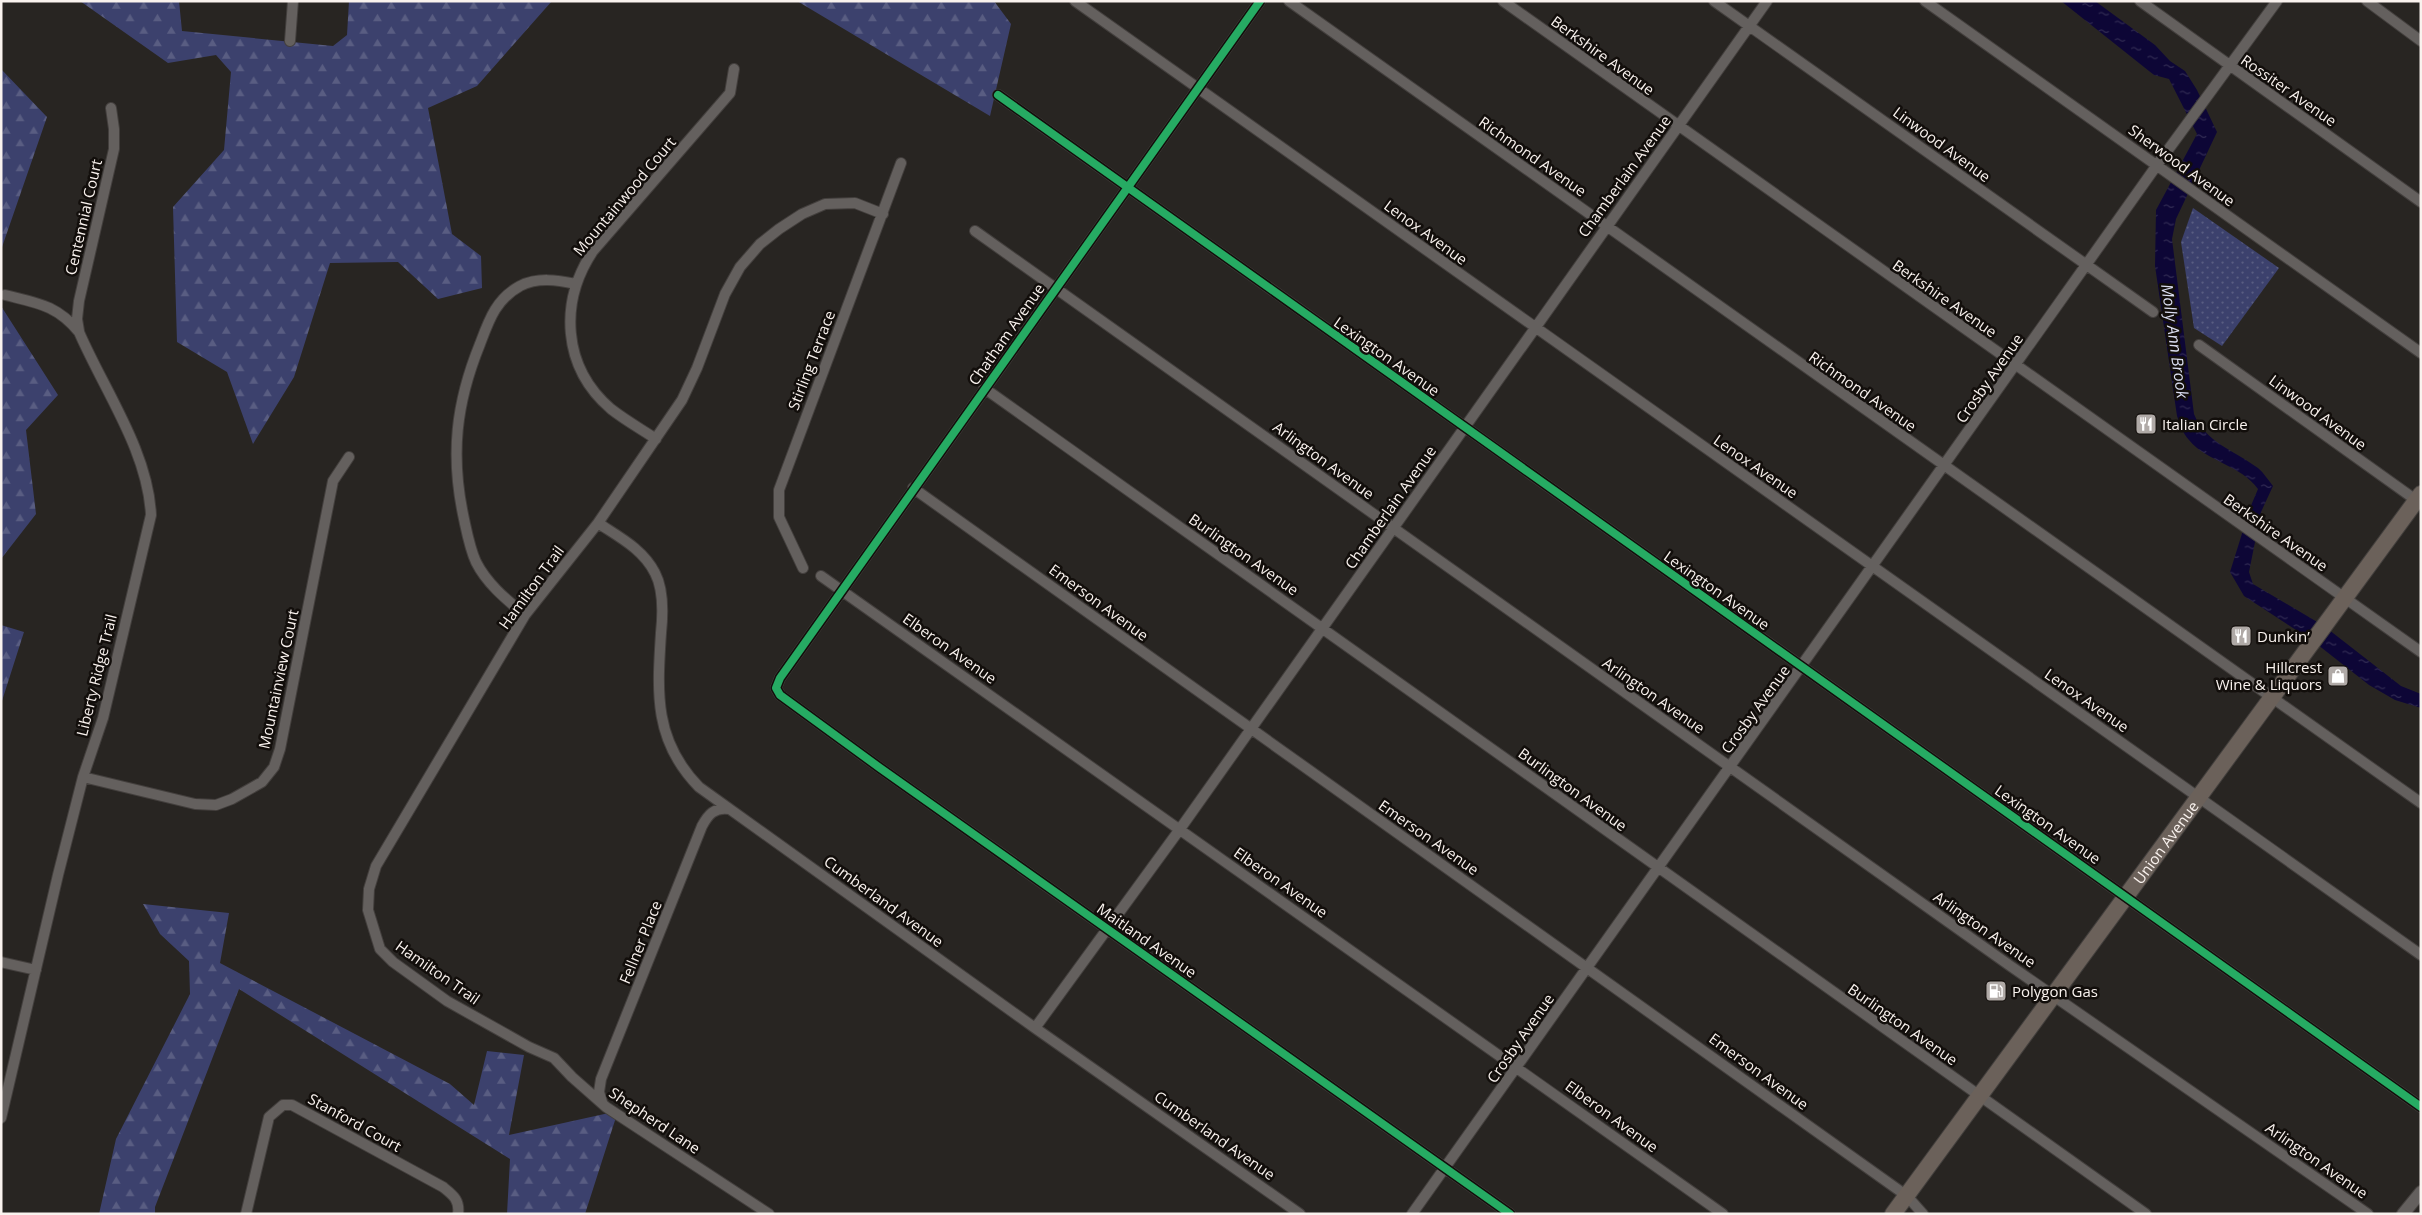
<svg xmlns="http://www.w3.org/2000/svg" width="2422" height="1215" viewBox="0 0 2422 1215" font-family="'Open Sans',sans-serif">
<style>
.grass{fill:url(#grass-dots)}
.forest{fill:url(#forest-firs)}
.water{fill:url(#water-ripples)}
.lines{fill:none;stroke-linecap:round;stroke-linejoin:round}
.minor-casing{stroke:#433f3d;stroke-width:12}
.tertiary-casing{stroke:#433f3d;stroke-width:14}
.primary-casing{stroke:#433f3d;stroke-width:18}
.minor{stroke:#64605e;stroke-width:10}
.tertiary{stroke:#64605e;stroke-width:12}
.primary{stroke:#6b615a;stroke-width:16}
.cycleway-casing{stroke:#120e0b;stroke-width:11}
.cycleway{stroke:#26ab63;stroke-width:8}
.labels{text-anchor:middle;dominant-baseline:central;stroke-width:5;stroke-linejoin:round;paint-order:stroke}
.street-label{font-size:15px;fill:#f9f2ee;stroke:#120e0b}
.poi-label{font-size:15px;fill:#f9f2ee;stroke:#120e0b;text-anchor:start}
.water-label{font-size:16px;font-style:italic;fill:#daddf0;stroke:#120e0b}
</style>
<defs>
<pattern id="grass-dots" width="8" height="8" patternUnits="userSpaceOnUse" patternTransform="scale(1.25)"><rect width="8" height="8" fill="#3c416d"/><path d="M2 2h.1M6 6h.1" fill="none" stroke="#595d82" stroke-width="1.8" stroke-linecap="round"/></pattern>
<pattern id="forest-firs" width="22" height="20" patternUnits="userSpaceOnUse" patternTransform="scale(1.25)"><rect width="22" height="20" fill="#3c416d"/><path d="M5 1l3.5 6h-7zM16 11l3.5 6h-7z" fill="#595d82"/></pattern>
<pattern id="water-ripples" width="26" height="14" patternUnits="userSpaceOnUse" patternTransform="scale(1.25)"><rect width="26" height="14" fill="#0d0636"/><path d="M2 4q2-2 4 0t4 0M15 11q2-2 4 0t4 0" fill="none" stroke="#312b53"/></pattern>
</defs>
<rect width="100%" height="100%" fill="#282522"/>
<path class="grass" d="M 2193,208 L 2279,268 L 2222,346 L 2194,328 L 2181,242 Z"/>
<path class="forest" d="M 80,1 L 179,1 L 182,31 L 333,46 L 347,35 L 349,1 L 552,1 L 477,86 L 428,108 L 452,234 L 481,256 L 482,288 L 438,299 L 398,262 L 330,263 L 294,377 L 253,444 L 227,372 L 177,342 L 173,207 L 224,150 L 231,72 L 216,55 L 168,63 Z
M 797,1 L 994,1 L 1011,24 L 990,116 Z
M 1,69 L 47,117 L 1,250 Z
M 1,306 L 58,395 L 26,430 L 36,514 L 1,559 Z
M 1,625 L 24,632 L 1,704 Z
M 143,904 L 229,913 L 220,963 L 450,1084 L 474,1105 L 487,1051 L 524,1055 L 509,1135 L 618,1111 L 585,1214 L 507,1214 L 510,1159 L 239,989 L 155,1207 L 155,1214 L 99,1214 L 116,1139 L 190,994 L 189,961 L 160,934 Z"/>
<path class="water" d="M 2061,1 L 2095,1 L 2155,45 L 2170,61 L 2185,71 L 2197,90 L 2217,132 L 2176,219 L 2172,239 L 2194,414 C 2205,442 2235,451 2258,468 C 2264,473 2268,480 2273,486 L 2261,512 L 2249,572 L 2253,584 L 2324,626 L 2401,686 L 2421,694 L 2421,708 L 2395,700 L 2369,685 L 2313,641 L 2244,596 L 2230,572 L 2250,508 L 2258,489 C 2241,465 2207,462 2189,440 C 2183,434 2180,424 2177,416 L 2155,266 L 2156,210 L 2197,134 L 2169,79 L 2154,75 Z"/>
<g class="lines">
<g class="minor-casing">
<path id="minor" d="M 1075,1 L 2421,955
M 1260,1 L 780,678 L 776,688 L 780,695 L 880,768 L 1510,1214
M 1289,1 L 2421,803
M 1503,1 L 2421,652
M 1714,1 L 2153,312
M 1925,1 L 2421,353
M 2140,1 L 2421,202
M 2367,1 L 2421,41
M 290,41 L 293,1
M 998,95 L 2421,1107
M 975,231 L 2009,965 L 2368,1214
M 79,331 L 77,319 L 79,301 L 114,149 L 114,129 L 111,108
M 2199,345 L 2420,503
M 984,388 L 2146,1214
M 656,439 C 641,429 625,420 611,409 C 562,367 559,302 593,251 L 730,93 L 734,69
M 913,488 L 1907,1196 L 1923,1214
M 598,523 C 619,537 643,549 655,573 C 664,590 663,614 661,633 C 657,694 654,741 699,787 L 1035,1028 L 1300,1214
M 803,568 L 779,517 L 779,490 L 901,163
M 821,576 L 1723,1214
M 525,615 C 507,600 487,584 476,562 C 470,549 467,533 464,519 C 450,455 456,403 480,344 C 489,320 496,299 520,286 C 538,277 557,280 576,284
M 83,777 L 195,804 L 216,805 L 232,799 L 262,782 L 274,767 L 280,749 L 333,481 L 349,457
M 1,962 L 36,970
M 1035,1028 L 1180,829 L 1767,1
M 602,1102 L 599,1092 L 601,1079 L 702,826 C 708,815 714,807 729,809
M 1,1118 L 58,875 L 83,777 L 103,718 L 151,515 C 148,451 104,390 79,332 C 57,305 37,303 5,295
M 246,1214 L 269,1117 L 283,1105 L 292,1105 L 443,1187 C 453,1195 460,1200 458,1214
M 769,1214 L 606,1107 L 572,1077 L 554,1058 L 529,1047 L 447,1001 L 393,962 L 380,949 L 368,910 L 369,889 L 376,866 L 525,615 L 598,523 L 682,400 L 697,368 L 725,294 L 740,267 L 760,244 L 779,229 L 802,214 L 825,204 L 855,203 L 883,214
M 1412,1214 L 2157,165 L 2277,1"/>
</g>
<g class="tertiary-casing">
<path id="tertiary" d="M 2403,1214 L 2421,1192"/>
</g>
<g class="primary-casing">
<g id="primary">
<path id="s1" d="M 1893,1214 L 2421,494"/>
</g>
</g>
<use href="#minor" class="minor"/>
<use href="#tertiary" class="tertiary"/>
<use href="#primary" class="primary"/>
<g class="cycleway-casing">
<path id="cycleway" d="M 1260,1 L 780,678 L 776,688 L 780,695 L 880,768 L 1510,1214
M 998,95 L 2421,1107"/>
</g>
<use href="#cycleway" class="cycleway"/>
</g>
<defs>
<g id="restaurant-square" transform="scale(1.125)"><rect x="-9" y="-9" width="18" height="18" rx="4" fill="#b0aaa7" stroke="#120e0b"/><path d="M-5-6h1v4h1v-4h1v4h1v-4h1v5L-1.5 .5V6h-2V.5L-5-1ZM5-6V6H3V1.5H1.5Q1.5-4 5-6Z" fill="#fff"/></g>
<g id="shop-square" transform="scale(1.125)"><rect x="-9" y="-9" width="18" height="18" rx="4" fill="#b0aaa7" stroke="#120e0b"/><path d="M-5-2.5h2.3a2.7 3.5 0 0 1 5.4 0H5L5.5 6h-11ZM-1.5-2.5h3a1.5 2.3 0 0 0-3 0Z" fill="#fff"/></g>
<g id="fuel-square" transform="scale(1.125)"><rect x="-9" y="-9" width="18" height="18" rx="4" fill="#b0aaa7" stroke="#120e0b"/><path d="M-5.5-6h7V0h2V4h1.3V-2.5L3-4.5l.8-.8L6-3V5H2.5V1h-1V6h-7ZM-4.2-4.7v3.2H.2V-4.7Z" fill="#fff"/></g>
</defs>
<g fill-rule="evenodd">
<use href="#restaurant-square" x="2146" y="424"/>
<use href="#restaurant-square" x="2241" y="636"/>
<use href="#shop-square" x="2338" y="676"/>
<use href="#fuel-square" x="1996" y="991"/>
</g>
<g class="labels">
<g class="street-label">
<text transform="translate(1603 55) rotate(36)">Berkshire Avenue</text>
<text transform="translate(2289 90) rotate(35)">Rossiter Avenue</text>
<text transform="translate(1942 144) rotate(36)">Linwood Avenue</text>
<text transform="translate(1533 156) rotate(35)">Richmond Avenue</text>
<text transform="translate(2182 165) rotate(36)">Sherwood Avenue</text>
<text transform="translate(1624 176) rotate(-54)">Chamberlain Avenue</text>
<text transform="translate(624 196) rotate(-50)">Mountainwood Court</text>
<text transform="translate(83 217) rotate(-77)">Centennial Court</text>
<text transform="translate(1426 232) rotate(36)">Lenox Avenue</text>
<text transform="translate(1945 298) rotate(35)">Berkshire Avenue</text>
<text transform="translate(1006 334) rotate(-55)">Chatham Avenue</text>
<text transform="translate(1387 356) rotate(35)">Lexington Avenue</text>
<text transform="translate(811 360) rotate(-69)">Stirling Terrace</text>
<text transform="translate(1989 378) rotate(-55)">Crosby Avenue</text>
<text transform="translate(1863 391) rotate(35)">Richmond Avenue</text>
<text transform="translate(2318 412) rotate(36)">Linwood Avenue</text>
<text transform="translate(1324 460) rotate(36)">Arlington Avenue</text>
<text transform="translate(1756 466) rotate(35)">Lenox Avenue</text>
<text transform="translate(1390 507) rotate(-55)">Chamberlain Avenue</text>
<text transform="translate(2276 532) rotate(35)">Berkshire Avenue</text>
<text transform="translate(1244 554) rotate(35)">Burlington Avenue</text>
<text transform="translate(531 587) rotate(-54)">Hamilton Trail</text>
<text transform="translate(1717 590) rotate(35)">Lexington Avenue</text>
<text transform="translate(1099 602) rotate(36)">Emerson Avenue</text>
<text transform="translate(950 648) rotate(35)">Elberon Avenue</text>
<text transform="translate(96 675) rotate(-76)">Liberty Ridge Trail</text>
<text transform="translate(278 679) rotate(-78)">Mountainview Court</text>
<text transform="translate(1654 695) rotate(35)">Arlington Avenue</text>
<text transform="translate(2087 700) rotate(35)">Lenox Avenue</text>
<text transform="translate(1755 709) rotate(-54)">Crosby Avenue</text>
<text transform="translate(1573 789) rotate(36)">Burlington Avenue</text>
<text transform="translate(2048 824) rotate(35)">Lexington Avenue</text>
<text transform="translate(1429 837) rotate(35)">Emerson Avenue</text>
<text stroke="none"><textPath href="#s1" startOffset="461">Union Avenue</textPath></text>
<text transform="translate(1281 882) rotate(35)">Elberon Avenue</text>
<text transform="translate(884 901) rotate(36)">Cumberland Avenue</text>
<text transform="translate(1985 929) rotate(35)">Arlington Avenue</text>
<text transform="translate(1147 940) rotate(35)">Maitland Avenue</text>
<text transform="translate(640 942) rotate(-68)">Fellner Place</text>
<text transform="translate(438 972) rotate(35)">Hamilton Trail</text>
<text transform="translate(1903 1024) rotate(35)">Burlington Avenue</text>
<text transform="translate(1520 1038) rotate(-55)">Crosby Avenue</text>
<text transform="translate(1759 1071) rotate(36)">Emerson Avenue</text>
<text transform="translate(1612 1116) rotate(36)">Elberon Avenue</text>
<text transform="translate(655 1120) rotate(34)">Shepherd Lane</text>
<text transform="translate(355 1122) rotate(29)">Stanford Court</text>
<text transform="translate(1215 1135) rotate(35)">Cumberland Avenue</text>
<text transform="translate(2317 1160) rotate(35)">Arlington Avenue</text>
</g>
<g class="poi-label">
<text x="2162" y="424">Italian Circle</text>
<text x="2257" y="636">Dunkin’</text>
<text x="2322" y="667" text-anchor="end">Hillcrest<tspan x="2322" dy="17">Wine &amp; Liquors</tspan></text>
<text x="2012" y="991">Polygon Gas</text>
</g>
<g class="water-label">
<text transform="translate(2175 341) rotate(82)">Molly Ann Brook</text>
</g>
</g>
<rect width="2422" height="1215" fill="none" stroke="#f9f2ee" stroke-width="5"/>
</svg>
